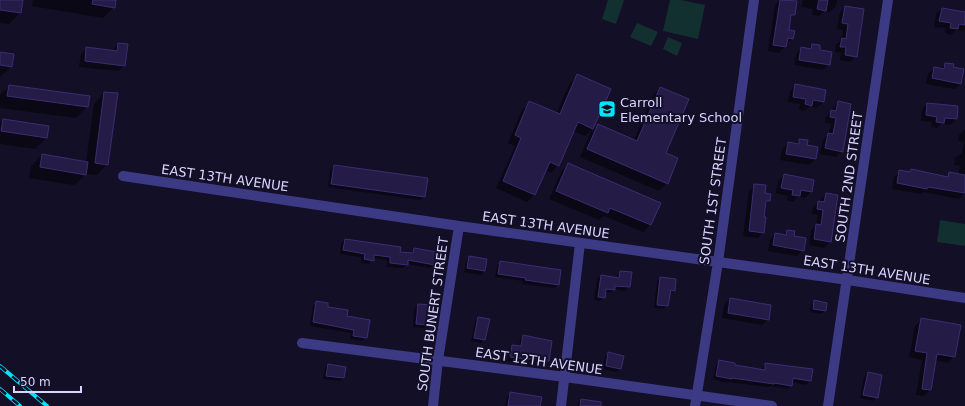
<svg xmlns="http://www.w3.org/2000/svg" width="965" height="406" viewBox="0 0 965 406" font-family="'DejaVu Sans',sans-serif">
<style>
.green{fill:#12302f}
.shadow{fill:#0007;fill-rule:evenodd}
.building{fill:#241b47;stroke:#3b2d73}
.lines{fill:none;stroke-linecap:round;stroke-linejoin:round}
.minor{stroke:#3d3a85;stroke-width:10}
.rail-casing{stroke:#00e5ff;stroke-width:4}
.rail{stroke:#130f26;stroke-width:2.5;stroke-dasharray:8;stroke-linecap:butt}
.labels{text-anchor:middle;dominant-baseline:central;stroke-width:4;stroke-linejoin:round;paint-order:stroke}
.poi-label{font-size:13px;fill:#d9d4ff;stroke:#130f26;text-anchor:start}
.street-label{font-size:13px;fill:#d9d4ff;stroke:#130f26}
</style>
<rect width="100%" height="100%" fill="#130f26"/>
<path class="green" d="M 608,0 L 624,0 L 616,24 L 602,19 Z
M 670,0 L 681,0 L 705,5 L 698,39 L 663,31 Z
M 637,23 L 658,32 L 651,46 L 630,37 Z
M 668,37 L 682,43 L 677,56 L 663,49 Z
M 940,220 L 965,224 L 965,246 L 937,242 Z"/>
<path class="shadow" d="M 0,0 L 21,1 L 20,13 L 9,24 L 0,23 Z
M 33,0 L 115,0 L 114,7 L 103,18 L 32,6 Z
M 780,0 L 796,2 L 794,15 L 789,20 L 788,31 L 793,38 L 786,44 L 785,47 L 779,53 L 768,51 L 775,5 Z
M 803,0 L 837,0 L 836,6 L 830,12 L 824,11 L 819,16 L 812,15 L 813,9 L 801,7 Z
M 845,7 L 856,56 L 850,62 L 840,60 L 841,53 L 835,52 L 836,45 L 842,39 L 843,30 L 837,29 L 840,12 Z
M 942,9 L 965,13 L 965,29 L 963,31 L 956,30 L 951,35 L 945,33 L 946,28 L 934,27 L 936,14 Z
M 118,44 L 124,66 L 118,71 L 79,67 L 81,54 L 87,48 L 112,51 Z
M 812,45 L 829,64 L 823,70 L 794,65 L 796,54 L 802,48 L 808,50 Z
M 0,53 L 11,67 L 0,77 Z
M 946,64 L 952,68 L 961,84 L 955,89 L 926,84 L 928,74 L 934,68 L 940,69 Z
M 577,76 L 609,89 L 591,132 L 598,125 L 634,140 L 653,95 L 660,88 L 667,183 L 659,191 L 580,157 L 592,129 L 585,136 L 573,131 L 558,165 L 551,173 L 545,170 L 535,194 L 527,202 L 496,188 L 515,146 L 508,143 L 522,110 L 530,103 L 556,114 L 570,83 Z
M 796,85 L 825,91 L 823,102 L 817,108 L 810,106 L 805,111 L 799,110 L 800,104 L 788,102 L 790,91 Z
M 9,86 L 87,107 L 76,118 L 0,108 L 0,95 Z
M 104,93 L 107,164 L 97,175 L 86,174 L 74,185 L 29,178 L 31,166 L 42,155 L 86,162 L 94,104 Z
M 838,103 L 842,151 L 836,157 L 820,154 L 823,140 L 829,133 L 831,124 L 825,123 L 826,117 L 832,111 L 833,108 Z
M 928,104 L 956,119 L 950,125 L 942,123 L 937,128 L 931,127 L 932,122 L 921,121 L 922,109 Z
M 3,120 L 48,127 L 46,138 L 35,149 L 0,144 L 0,123 Z
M 965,129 L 965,192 L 959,199 L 923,192 L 921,194 L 892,189 L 894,177 L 900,172 L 909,173 L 911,170 L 945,178 L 950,173 L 958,175 L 960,166 L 954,165 L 955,158 L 962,153 L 964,142 L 958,141 L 959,135 Z
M 800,140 L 806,146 L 817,148 L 815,159 L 809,165 L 780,160 L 782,149 L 788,143 L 795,144 Z
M 568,164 L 651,224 L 643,232 L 604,216 L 599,220 L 549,199 L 561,172 Z
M 334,166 L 424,197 L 420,200 L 328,187 L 330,170 Z
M 784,175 L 813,181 L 811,192 L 805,198 L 798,196 L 793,202 L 787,200 L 788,196 L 776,193 L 778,181 Z
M 755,185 L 764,194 L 769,201 L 764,205 L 764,232 L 758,238 L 743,236 L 749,191 Z
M 826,194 L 830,242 L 824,248 L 809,245 L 811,231 L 816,225 L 818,215 L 812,214 L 813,208 L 818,202 L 820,202 L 820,200 Z
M 787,231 L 803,250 L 797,256 L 768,251 L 770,240 L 775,234 L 783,235 Z
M 345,240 L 399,252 L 410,254 L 414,249 L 434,264 L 430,268 L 407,264 L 403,268 L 387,267 L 387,260 L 373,258 L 369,264 L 361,263 L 361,257 L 340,254 L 341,243 Z
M 470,257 L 486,260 L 484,271 L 481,275 L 464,272 L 466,261 Z
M 501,262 L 558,285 L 555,288 L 522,284 L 523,281 L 495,277 L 497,266 Z
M 621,272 L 631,273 L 629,287 L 625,291 L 614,289 L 610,293 L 605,292 L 604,297 L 600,301 L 594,300 L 597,279 L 601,276 L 617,278 L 617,276 Z
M 660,278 L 674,290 L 670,294 L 667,306 L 664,309 L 654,308 L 657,281 Z
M 730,299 L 768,319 L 762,325 L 722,318 L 724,305 Z
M 815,302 L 825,311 L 821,314 L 810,312 L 811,305 Z
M 317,303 L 346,317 L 366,337 L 362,341 L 350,339 L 351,333 L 310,326 L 313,306 Z
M 418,305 L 428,325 L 424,328 L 413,327 L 414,309 Z
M 479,318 L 484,339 L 481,343 L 471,341 L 475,322 Z
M 921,320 L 954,356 L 948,363 L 935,360 L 930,390 L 924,396 L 916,395 L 922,360 L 909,357 L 915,326 Z
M 523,336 L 548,360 L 544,364 L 527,361 L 525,364 L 507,361 L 509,349 L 513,346 L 519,347 L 520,340 Z
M 609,353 L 620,368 L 617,372 L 602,369 L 605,357 Z
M 720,361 L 734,366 L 762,371 L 762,368 L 766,364 L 812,370 L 810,381 L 806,385 L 792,382 L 791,385 L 788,389 L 770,386 L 769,387 L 728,382 L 727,383 L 713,379 L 716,365 ZM 788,376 L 809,380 L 809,382 L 788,378 Z
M 328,365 L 344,378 L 340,381 L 323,379 L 325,369 Z
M 868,373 L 877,397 L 873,401 L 860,398 L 864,377 Z
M 511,393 L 539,406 L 505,406 L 507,397 Z
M 581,400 L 589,406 L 577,406 L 578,403 Z"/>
<path class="building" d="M 0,0 L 23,0 L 21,13 L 0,10 Z
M 93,0 L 116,0 L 115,8 L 92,4 Z
M 780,0 L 797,1 L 795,15 L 791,15 L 789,30 L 795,31 L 793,39 L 788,38 L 786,47 L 773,45 Z
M 819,0 L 828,0 L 826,11 L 817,9 Z
M 845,6 L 864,9 L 857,57 L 845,55 L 846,47 L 840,47 L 842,38 L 846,39 L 848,24 L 842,23 Z
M 942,8 L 965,12 L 965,25 L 959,24 L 958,29 L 950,28 L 951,23 L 939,21 Z
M 118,43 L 128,44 L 125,66 L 85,61 L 86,47 L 117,51 Z
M 812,44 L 820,45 L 820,50 L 832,52 L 830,65 L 799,60 L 801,47 L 811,49 Z
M 0,52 L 14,54 L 12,67 L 0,65 Z
M 945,63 L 954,64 L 953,67 L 964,69 L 961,84 L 932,78 L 934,67 L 944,69 Z
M 577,74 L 611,89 L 593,129 L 578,122 L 559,166 L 550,162 L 535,195 L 503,181 L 521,138 L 515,135 L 529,101 L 560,114 Z
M 795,84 L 826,90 L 824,102 L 813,100 L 812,106 L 805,104 L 806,99 L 793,97 Z
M 9,85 L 90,96 L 88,107 L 7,96 Z
M 660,87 L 689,99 L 666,153 L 678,158 L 668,184 L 587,149 L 598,124 L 637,141 Z
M 104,92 L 118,93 L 108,165 L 95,163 Z
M 838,101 L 851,104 L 843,152 L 825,148 L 828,133 L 833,134 L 836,118 L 830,117 L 831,110 L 836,111 Z
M 927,103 L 958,106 L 957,119 L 945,118 L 944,123 L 936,122 L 937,117 L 926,115 Z
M 3,119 L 49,126 L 47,138 L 1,131 Z
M 799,139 L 808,140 L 807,145 L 818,147 L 816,159 L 786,154 L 788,142 L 799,144 Z
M 42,154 L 88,162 L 86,175 L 40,167 Z
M 568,163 L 661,203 L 651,225 L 610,208 L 608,213 L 556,191 Z
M 334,165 L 428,178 L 425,197 L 331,184 Z
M 911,169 L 948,177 L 949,172 L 965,175 L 965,193 L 928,187 L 927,189 L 897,183 L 899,170 L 910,172 Z
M 784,174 L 814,180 L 812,192 L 801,190 L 800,196 L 792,195 L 793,190 L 781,188 Z
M 754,184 L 766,185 L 765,193 L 771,194 L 770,201 L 766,201 L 764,217 L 766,217 L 764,233 L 749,231 Z
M 826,193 L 838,195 L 831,242 L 814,239 L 816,224 L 821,225 L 823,210 L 817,209 L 818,201 L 824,202 Z
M 787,230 L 795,231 L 794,236 L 806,238 L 804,251 L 773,245 L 775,233 L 786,235 Z
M 345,239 L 401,247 L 400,252 L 413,253 L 414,248 L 437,252 L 435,265 L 408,260 L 408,265 L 390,263 L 390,257 L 374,255 L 374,261 L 364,259 L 365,254 L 343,250 Z
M 469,256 L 487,259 L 485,271 L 467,268 Z
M 500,261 L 561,270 L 559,285 L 525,280 L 526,278 L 498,274 Z
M 620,271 L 632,272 L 630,287 L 615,286 L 615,290 L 606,289 L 605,298 L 598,297 L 601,275 L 619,278 Z
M 660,277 L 676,279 L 675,291 L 671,290 L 668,306 L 657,305 Z
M 730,298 L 771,305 L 769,320 L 728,313 Z
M 814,300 L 827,303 L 826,311 L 813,309 Z
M 316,301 L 328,303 L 328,307 L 348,310 L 347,316 L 370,320 L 367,338 L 353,336 L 354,330 L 313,322 Z
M 418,304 L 430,305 L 429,325 L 416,324 Z
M 478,317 L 490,319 L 485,340 L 474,338 Z
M 921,318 L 961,325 L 955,357 L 937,354 L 931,390 L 922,389 L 927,353 L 915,351 Z
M 523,335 L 552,341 L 549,361 L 530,358 L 529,360 L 510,357 L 512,345 L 521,346 Z
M 608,352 L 624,356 L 621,369 L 606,366 Z
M 719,360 L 735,363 L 735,365 L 765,370 L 765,363 L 813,369 L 811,381 L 793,378 L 792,386 L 774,383 L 774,384 L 732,378 L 732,379 L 716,376 Z
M 328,364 L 346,367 L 344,378 L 326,376 Z
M 868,372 L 882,375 L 878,398 L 863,395 Z
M 510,392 L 542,397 L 540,406 L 508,406 Z
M 581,399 L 601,402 L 601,406 L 580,406 Z"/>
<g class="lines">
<path class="minor" d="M 123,176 L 459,226 L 848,280 L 965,298
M 302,343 L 565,377 L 772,406
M 433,406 L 438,360 L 459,226
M 561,406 L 580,243
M 695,406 L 718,262 L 754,0
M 828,406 L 888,0"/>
<g class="rail-casing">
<path id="rail" d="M 0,366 L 47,406
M 0,389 L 20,406"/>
</g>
<use href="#rail" class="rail"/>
</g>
<defs>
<g id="school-square" transform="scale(0.9)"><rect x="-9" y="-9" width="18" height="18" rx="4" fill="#00e5ff" stroke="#130f26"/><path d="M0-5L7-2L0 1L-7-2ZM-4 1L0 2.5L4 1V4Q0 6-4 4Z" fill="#111"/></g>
</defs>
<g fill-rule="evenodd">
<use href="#school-square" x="607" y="109"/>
</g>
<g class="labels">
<g class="poi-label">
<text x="620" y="102">Carroll<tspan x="620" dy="15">Elementary School</tspan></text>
</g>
<g class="street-label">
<text transform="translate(849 177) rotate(-82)">SOUTH 2ND STREET</text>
<text transform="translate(225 178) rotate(8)">EAST 13TH AVENUE</text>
<text transform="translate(713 201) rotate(-82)">SOUTH 1ST STREET</text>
<text transform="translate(546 225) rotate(8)">EAST 13TH AVENUE</text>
<text transform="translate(867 270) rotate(9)">EAST 13TH AVENUE</text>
<text transform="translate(433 314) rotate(-82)">SOUTH BUNERT STREET</text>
<text transform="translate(539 361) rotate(8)">EAST 12TH AVENUE</text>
</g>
</g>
<path d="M14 386v6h67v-6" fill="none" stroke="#d9d4ff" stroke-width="2"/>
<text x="20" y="386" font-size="12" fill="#d9d4ff" stroke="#130f26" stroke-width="3" paint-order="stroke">50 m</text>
</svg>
